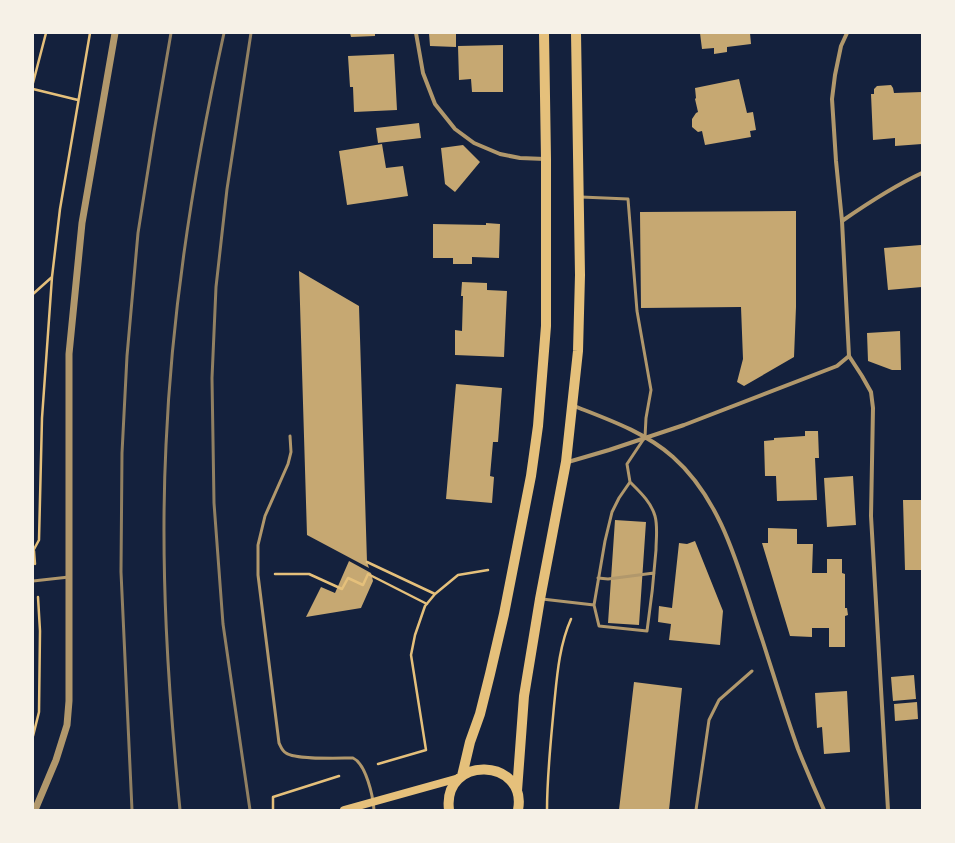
<svg xmlns="http://www.w3.org/2000/svg" width="955" height="843" viewBox="0 0 955 843" font-family="'Fira Sans',sans-serif">
<style>
.building{fill:#c6a872}
.lines{fill:none;stroke-linecap:round;stroke-linejoin:round}
.path{stroke:#e5c07b;stroke-width:2.5}
.service{stroke:#b1986c;stroke-width:3}
.minor{stroke:#b1986c;stroke-width:4}
.tertiary{stroke:#b1986c;stroke-width:7}
.secondary{stroke:#e5c07b;stroke-width:8}
.primary{stroke:#e5c07b;stroke-width:10}
.rail{stroke:#918062;stroke-width:3}
</style>
<rect width="100%" height="100%" fill="#14213d"/>
<path class="building" d="M 350,33 L 375,33 L 375,36 L 351,37 Z
M 429,33 L 456,33 L 456,47 L 430,46 Z
M 700,33 L 750,33 L 751,44 L 727,47 L 727,52 L 714,54 L 714,48 L 702,49 Z
M 503,45 L 503,92 L 472,92 L 471,79 L 459,80 L 458,46 Z
M 394,54 L 397,110 L 354,112 L 353,87 L 350,87 L 348,56 Z
M 739,79 L 747,113 L 753,112 L 756,130 L 750,131 L 751,137 L 705,145 L 702,131 L 698,132 L 692,127 L 692,119 L 696,113 L 698,112 L 695,99 L 696,98 L 695,88 Z
M 891,85 L 893,88 L 894,93 L 922,92 L 922,144 L 895,146 L 895,138 L 873,140 L 871,94 L 874,94 L 874,89 L 877,86 Z
M 419,123 L 421,138 L 378,143 L 376,128 Z
M 382,144 L 386,168 L 403,166 L 408,196 L 347,205 L 339,151 Z
M 463,145 L 480,162 L 455,192 L 445,184 L 441,148 Z
M 796,211 L 796,307 L 794,357 L 744,386 L 737,382 L 743,359 L 741,307 L 641,308 L 640,212 Z
M 486,223 L 500,224 L 499,258 L 472,257 L 472,264 L 453,264 L 453,258 L 433,258 L 433,224 L 486,225 Z
M 921,245 L 922,287 L 888,290 L 884,248 Z
M 299,271 L 359,306 L 367,562 L 369,568 L 307,535 Z
M 462,282 L 487,283 L 487,290 L 507,291 L 504,357 L 455,355 L 455,330 L 462,331 L 463,296 L 461,296 Z
M 900,331 L 901,370 L 892,370 L 868,361 L 867,333 Z
M 456,384 L 502,388 L 498,442 L 493,442 L 490,476 L 494,477 L 492,503 L 446,499 Z
M 805,431 L 818,431 L 819,458 L 815,458 L 817,500 L 777,501 L 776,476 L 765,476 L 764,441 L 774,440 L 774,438 L 805,436 Z
M 853,476 L 856,525 L 827,527 L 824,478 Z
M 903,500 L 922,500 L 922,570 L 905,570 Z
M 615,520 L 646,522 L 639,625 L 608,623 Z
M 768,528 L 797,529 L 797,544 L 813,544 L 812,573 L 827,573 L 827,559 L 842,559 L 842,573 L 845,574 L 845,608 L 847,608 L 848,615 L 845,616 L 845,647 L 829,647 L 829,628 L 812,628 L 812,637 L 790,636 L 762,543 L 768,543 Z
M 695,541 L 723,611 L 720,645 L 669,640 L 671,624 L 658,622 L 659,606 L 672,608 L 679,543 L 687,544 Z
M 349,561 L 371,573 L 373,581 L 361,608 L 306,617 L 321,587 L 335,593 Z
M 914,675 L 916,699 L 893,701 L 891,677 Z
M 634,682 L 682,688 L 669,810 L 619,810 Z
M 847,691 L 850,752 L 824,754 L 822,727 L 817,728 L 815,693 Z
M 917,702 L 918,719 L 895,721 L 894,704 Z"/>
<g class="lines">
<path class="path" d="M 33,83 L 46,33
M 33,89 L 78,100
M 33,294 L 52,277
M 33,551 L 39,540 L 42,418 L 52,277 L 60,209 L 90,33
M 34,551 L 35,564
M 367,562 L 435,594
M 275,574 L 309,574 L 342,589 L 348,578 L 363,585 L 368,574 L 427,604
M 33,736 L 39,712 L 40,631 L 38,597
M 378,764 L 426,750 L 411,655 L 415,635 L 425,606 L 435,594 L 458,575 L 488,570
M 273,809 L 273,797 L 339,776
M 547,810 C 547,775 551,740 554,706 C 557,676 559,646 571,619"/>
<path class="service" d="M 290,436 L 291,452 L 288,464 L 265,516 L 258,545 L 258,575 L 279,743 C 281,747 282,751 286,753 C 296,760 339,758 353,758 C 366,764 373,796 374,810
M 598,578 L 608,579 L 654,573
M 33,581 L 69,577
M 542,599 L 594,605 L 605,541 L 612,512 L 619,498 L 630,482 L 627,464 L 645,437 L 646,418 L 651,390 L 637,311 L 628,199 L 581,197
M 594,605 L 599,626 L 647,631 C 651,604 654,577 656,550 C 656,539 658,527 655,516 C 651,502 640,492 630,482
M 696,810 L 709,720 L 719,700 L 752,671"/>
<path class="minor" d="M 416,33 L 423,73 L 435,104 L 455,129 L 474,143 L 500,154 L 520,158 L 545,159
M 847,33 L 841,46 L 835,75 L 832,99 L 836,161 L 842,221 L 849,356 L 862,376 L 871,392 L 873,408 L 871,516 L 888,810
M 842,221 C 868,203 894,186 922,173
M 574,406 C 607,419 645,432 673,457 C 725,503 740,576 762,639 C 774,676 785,713 798,749 C 806,769 815,790 824,810
M 568,462 L 609,450 L 684,425 L 837,366 L 849,356"/>
<path class="tertiary" d="M 35,810 L 56,760 L 67,725 L 69,701 L 69,354 L 82,223 L 115,33"/>
<path class="secondary" d="M 344,810 L 459,778"/>
<path class="primary" d="M 462,776 L 470,742 L 480,714 L 490,674 L 504,614 L 531,476 L 538,426 L 546,326 L 546,159 L 544,33
M 517,791 L 524,696 L 540,599 L 566,462 L 578,351 L 580,275 L 576,33
M 449,810 C 442,754 528,758 518,810"/>
<path class="rail" d="M 132,810 L 121,572 L 122,453 L 127,356 L 138,233 L 154,132 L 171,33
M 180,810 C 168,689 160,567 166,445 C 172,306 194,169 224,33
M 250,810 L 223,624 L 214,503 L 212,378 L 216,287 L 227,189 L 251,33"/>
</g>
<rect width="955" height="843" fill="none" stroke="#f6f1e7" stroke-width="68"/>
</svg>
